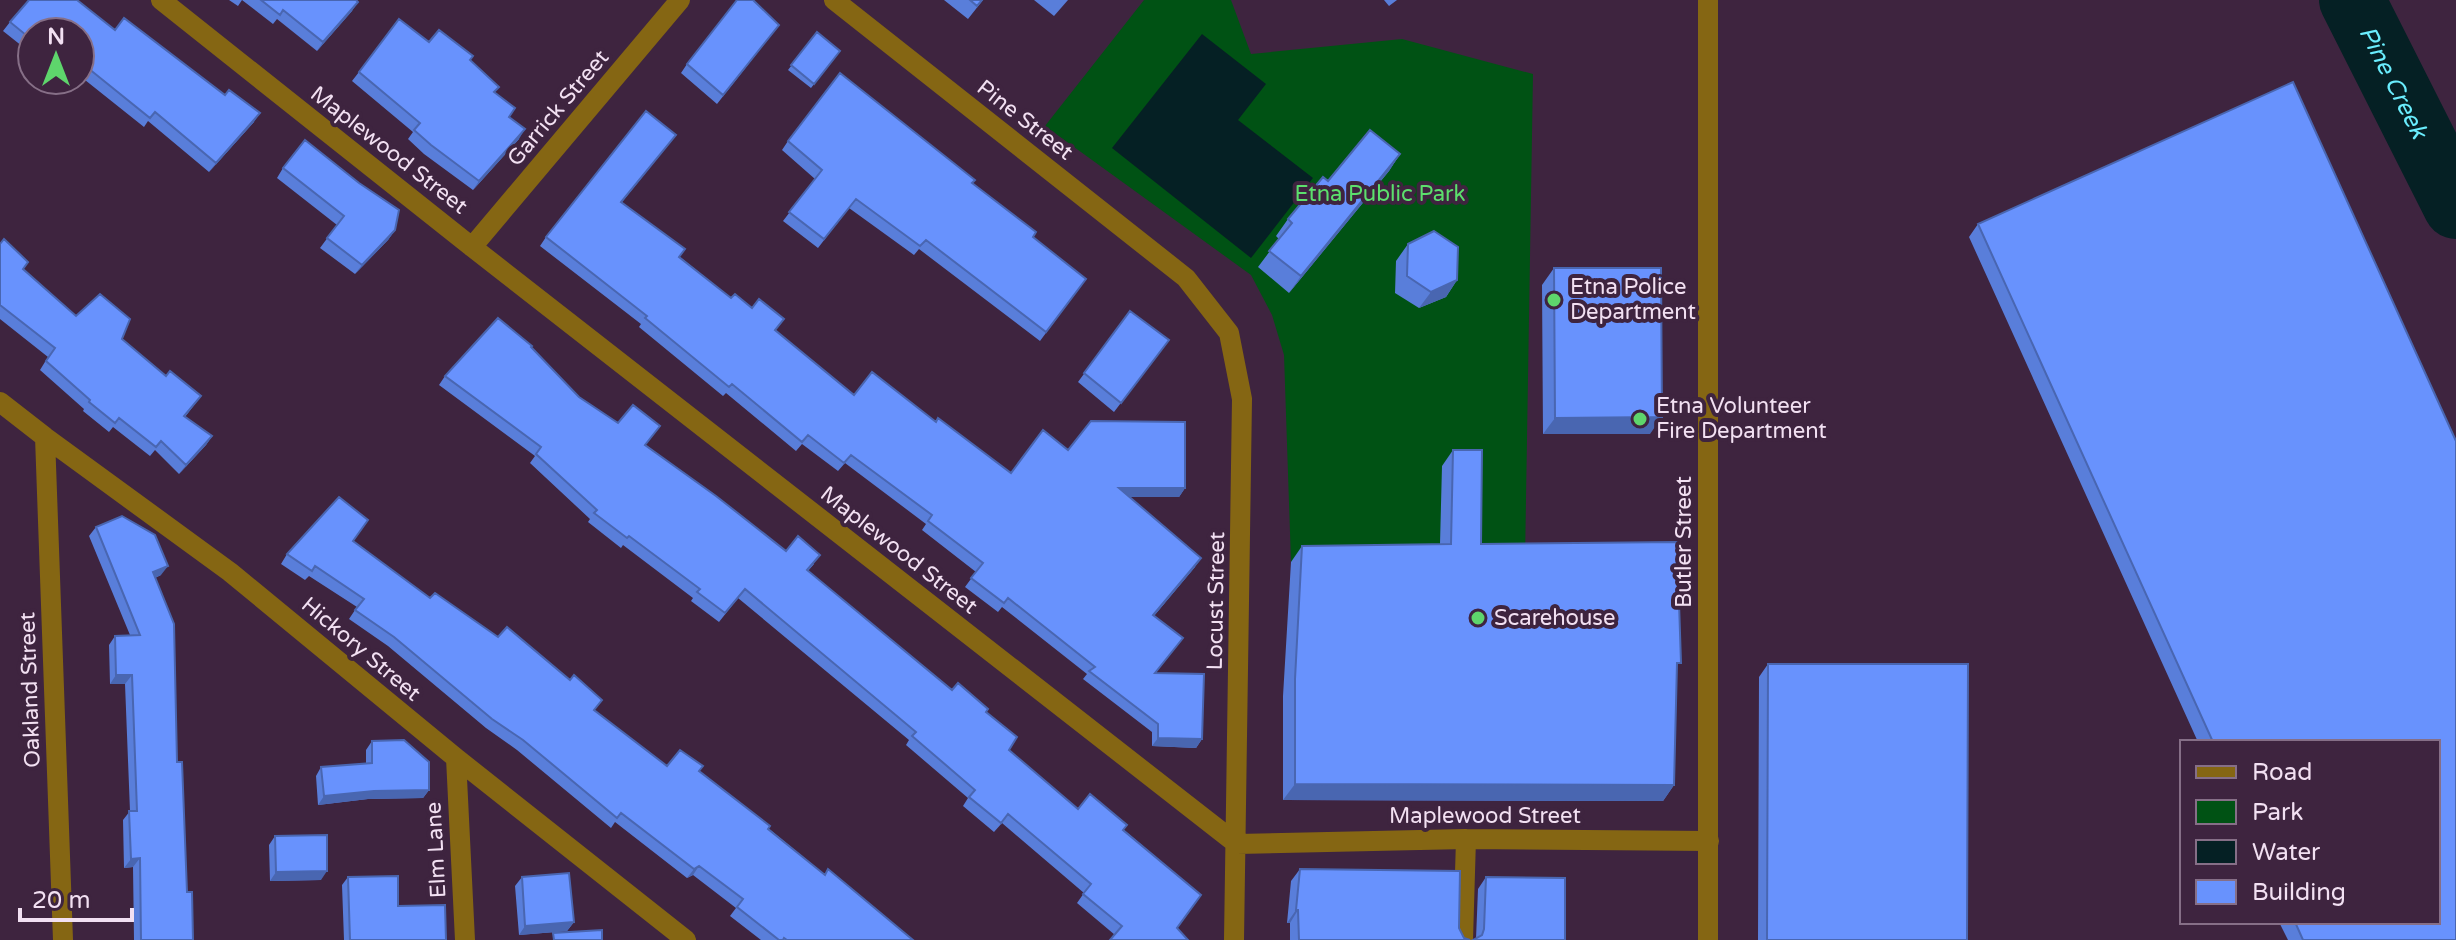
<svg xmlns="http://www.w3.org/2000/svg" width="2456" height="940" viewBox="0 0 2456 940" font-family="'Varela Round',sans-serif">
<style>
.green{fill:#005214}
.water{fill:#052024}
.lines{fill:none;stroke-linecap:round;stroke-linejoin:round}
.river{stroke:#052024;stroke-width:66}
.minor{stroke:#856613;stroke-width:20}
.tertiary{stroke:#856613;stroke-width:20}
.wall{fill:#597eda}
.shaded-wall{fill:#4966b1}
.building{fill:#6892fd;stroke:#4966b1;stroke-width:2}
.poi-dot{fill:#5ed56c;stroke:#3e243f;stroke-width:3}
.labels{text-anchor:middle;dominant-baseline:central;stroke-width:8;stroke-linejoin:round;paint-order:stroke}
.street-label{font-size:22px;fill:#f2e0f2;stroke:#3e243f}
.park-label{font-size:22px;fill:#5ce06d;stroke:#3e243f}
.poi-label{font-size:22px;fill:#f2e0f2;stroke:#3e243f;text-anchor:start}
.water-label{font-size:24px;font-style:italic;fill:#6aedfd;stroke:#3e243f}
</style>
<rect width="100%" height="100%" fill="#3e243f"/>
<path class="green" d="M 1144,0 L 1231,0 L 1251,54 L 1402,39 L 1533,74 L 1525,560 L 1291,562 L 1284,355 L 1272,315 L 1251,275 L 1045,126 Z"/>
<path class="water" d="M 1202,34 L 1266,84 L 1238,120 L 1313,178 L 1251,258 L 1112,148 Z"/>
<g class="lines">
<path class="river" id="s1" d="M 2352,0 L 2456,206"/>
<path class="minor" d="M 161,0 L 472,247 L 1237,844 L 1466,839 L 1709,841
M 834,0 L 1186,278 L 1229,333 L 1242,399 L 1234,940
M 472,247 L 680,0
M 0,402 L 45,437 L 230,572 L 456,758 L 686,940
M 45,437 L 63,940
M 456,758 L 465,940
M 1463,940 L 1466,839"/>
<path class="tertiary" d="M 1708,0 L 1708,940"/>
</g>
<path class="wall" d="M 229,0 L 356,0 L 352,11 L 317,51 L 277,19 L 273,24 L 242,0 L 238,6 Z
M 944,0 L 983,0 L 968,19 Z
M 1034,0 L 1068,0 L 1054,16 Z
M 1384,0 L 1397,0 L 1389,6 Z
M 10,22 L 115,30 L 254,122 L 209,172 L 148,121 L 144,127 L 80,76 L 80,32 L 32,32 L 32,54 L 3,31 Z
M 817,32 L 840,51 L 811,88 L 788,70 Z
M 772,34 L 717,104 L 681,73 L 687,64 Z
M 429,42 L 470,60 L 495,93 L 509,117 L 519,139 L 473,190 L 424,154 L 408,139 L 413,132 L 352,81 L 359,72 Z
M 2293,82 L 2456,441 L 2456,940 L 2288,940 L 2279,922 L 2438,922 L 2438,742 L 2198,742 L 1969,237 L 1978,224 Z
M 676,135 L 622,202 L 680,257 L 731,298 L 776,331 L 854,395 L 936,422 L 1011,473 L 1068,450 L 1185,488 L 1179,497 L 1129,497 L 1195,567 L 1154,616 L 1156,673 L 1202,739 L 1196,748 L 1152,746 L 1152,732 L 1083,679 L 1087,674 L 1002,607 L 998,612 L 965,587 L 976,572 L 922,530 L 926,524 L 845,463 L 838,471 L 802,444 L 796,451 L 726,393 L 723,396 L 639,327 L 641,324 L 540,246 L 546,237 Z
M 788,141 L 972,183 L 1033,237 L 1086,279 L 1040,341 L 919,249 L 914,255 L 849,208 L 818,248 L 783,221 L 815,179 L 782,150 Z
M 1400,154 L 1389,171 L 1289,293 L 1258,267 L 1279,239 L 1276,236 L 1288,219 L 1328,181 Z
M 283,168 L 395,230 L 388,240 L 355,274 L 320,248 L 337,225 L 277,178 Z
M 0,244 L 23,269 L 76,316 L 122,339 L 166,376 L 201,396 L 185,417 L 212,436 L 206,445 L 179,474 L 155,450 L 150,456 L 113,427 L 109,432 L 83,411 L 84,409 L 40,370 L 48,357 L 0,319 Z
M 1408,244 L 1457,280 L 1446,297 L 1419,308 L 1395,293 L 1396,261 Z
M 1554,268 L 1650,434 L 1543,434 L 1542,285 Z
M 1130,311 L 1162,349 L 1114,412 L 1078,382 Z
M 531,347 L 579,397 L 646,445 L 786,551 L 814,564 L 808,571 L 952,690 L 986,712 L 1009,750 L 1078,809 L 1124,830 L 1201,895 L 1115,935 L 1077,903 L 1084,893 L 1002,823 L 994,832 L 963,806 L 968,798 L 906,745 L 909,740 L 738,598 L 719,622 L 691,601 L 693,598 L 623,545 L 621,548 L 588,522 L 590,519 L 530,463 L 535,456 L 439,385 L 445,376 Z
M 1453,450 L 1481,544 L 1677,669 L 1674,785 L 1663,801 L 1283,800 L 1283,696 L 1291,562 L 1302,546 L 1440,544 L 1442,466 Z
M 96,527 L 161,575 L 155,578 L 177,762 L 187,892 L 193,940 L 134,940 L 133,867 L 124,868 L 123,820 L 130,811 L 125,684 L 110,684 L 109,645 L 115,636 L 130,635 L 89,536 Z
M 287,554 L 430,598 L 594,710 L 667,766 L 699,771 L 825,875 L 913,940 L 761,940 L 730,916 L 736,908 L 693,875 L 687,878 L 615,822 L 611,828 L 517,750 L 486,728 L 388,646 L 349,619 L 357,607 L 309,576 L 305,580 L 281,564 Z
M 1768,664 L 1967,940 L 1758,940 L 1759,677 Z
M 372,741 L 429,790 L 423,798 L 368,799 L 318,805 L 316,776 L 321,767 L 366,764 L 366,750 Z
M 275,836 L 321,880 L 270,881 L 269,845 Z
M 1300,869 L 1459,928 L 1464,938 L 1470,940 L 1290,940 L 1290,923 L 1287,923 L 1291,881 Z
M 348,877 L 398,906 L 446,940 L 344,940 L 342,885 Z
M 522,877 L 574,922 L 567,931 L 519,935 L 515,886 Z
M 1486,877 L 1565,940 L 1476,939 L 1478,889 Z"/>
<path class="shaded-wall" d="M 358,2 L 352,11 L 317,51 L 323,42 Z
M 260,113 L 254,122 L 209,172 L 216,163 Z
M 525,129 L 519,139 L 473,190 L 479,181 Z
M 1400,154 L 1389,171 L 1289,293 L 1301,276 Z
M 395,230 L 388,240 L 355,274 L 362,265 Z
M 1457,280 L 1446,297 L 1419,308 L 1431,292 Z
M 1662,417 L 1650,434 L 1543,434 L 1555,418 Z
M 212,436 L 206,445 L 179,474 L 186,465 Z
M 1119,488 L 1185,488 L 1179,497 L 1113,497 Z
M 1201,558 L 1195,567 L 1147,624 L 1153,615 Z
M 168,566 L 161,575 L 146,582 L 153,572 Z
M 116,675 L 132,675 L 125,684 L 110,684 Z
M 1158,738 L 1202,739 L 1196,748 L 1152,746 Z
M 1295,784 L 1674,785 L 1663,801 L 1283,800 Z
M 429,790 L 423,798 L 368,799 L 318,805 L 324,796 L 374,791 Z
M 140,858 L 133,867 L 124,868 L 131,859 Z
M 699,866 L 693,875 L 687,878 L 694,869 Z
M 327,871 L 321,880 L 270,881 L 276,872 Z
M 1296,910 L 1298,910 L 1290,923 L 1287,923 Z
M 574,922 L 567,931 L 519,935 L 525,926 Z"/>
<path class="building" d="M 29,0 L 77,0 L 115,30 L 124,18 L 225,95 L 229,90 L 260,113 L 216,163 L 155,112 L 150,118 L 83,64 L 80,67 L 80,32 L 32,32 L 32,40 L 10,22 Z
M 261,0 L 356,0 L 358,2 L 323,42 L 283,10 L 280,15 Z
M 737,0 L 753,0 L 779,25 L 723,95 L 687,64 Z
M 970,0 L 982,0 L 977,6 Z
M 399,19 L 429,42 L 439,30 L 473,56 L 470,60 L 499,87 L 494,92 L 515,108 L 509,117 L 525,129 L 479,181 L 431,145 L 414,130 L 420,123 L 359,72 Z
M 817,32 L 840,51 L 814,84 L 791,65 Z
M 840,73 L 975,180 L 972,183 L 1036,232 L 1033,237 L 1086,279 L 1046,332 L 926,240 L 920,246 L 856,199 L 824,239 L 789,212 L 822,170 L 788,141 Z
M 2293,82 L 2456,441 L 2456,940 L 2303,940 L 2295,922 L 2438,922 L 2438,742 L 2213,742 L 1978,224 Z
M 646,111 L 676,135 L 621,202 L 685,249 L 679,257 L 731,298 L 735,294 L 752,308 L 759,299 L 784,319 L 775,330 L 854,395 L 872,372 L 936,422 L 938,418 L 1011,473 L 1043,430 L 1068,450 L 1091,421 L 1185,422 L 1185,488 L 1119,488 L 1201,558 L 1153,615 L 1183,638 L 1155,673 L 1204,674 L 1202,739 L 1158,738 L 1158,724 L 1089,671 L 1095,667 L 1008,598 L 1004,603 L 971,578 L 983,563 L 928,521 L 932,515 L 851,455 L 844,463 L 808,435 L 802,442 L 732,384 L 729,387 L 645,318 L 647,316 L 546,237 Z
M 1370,130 L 1400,154 L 1301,276 L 1269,251 L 1292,223 L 1288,219 L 1323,177 L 1328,181 Z
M 305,140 L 359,183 L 399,210 L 395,230 L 362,265 L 327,238 L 344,216 L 283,168 Z
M 1434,231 L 1458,247 L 1457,280 L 1431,292 L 1407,276 L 1408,244 Z
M 4,239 L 28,262 L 23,269 L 76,316 L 100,294 L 130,319 L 122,339 L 166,376 L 170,371 L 201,396 L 184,416 L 212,436 L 186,465 L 161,441 L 156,447 L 119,418 L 115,423 L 89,402 L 90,400 L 46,361 L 55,348 L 0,305 L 0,244 Z
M 1554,268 L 1661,268 L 1662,417 L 1555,418 Z
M 1130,311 L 1169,340 L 1121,403 L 1084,373 Z
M 498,318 L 532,346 L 531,347 L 579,397 L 618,423 L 633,405 L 660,426 L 645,445 L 716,496 L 786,551 L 798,536 L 820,555 L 807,570 L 952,690 L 958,683 L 988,709 L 986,712 L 1017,737 L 1009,750 L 1078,809 L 1090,794 L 1127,825 L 1123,830 L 1201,895 L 1177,928 L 1188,940 L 1110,940 L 1122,926 L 1083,894 L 1091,884 L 1008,814 L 1001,823 L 969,797 L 975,790 L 912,736 L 916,732 L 745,589 L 725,613 L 697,592 L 700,589 L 629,536 L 627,538 L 594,513 L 597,510 L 536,454 L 541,447 L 445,376 Z
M 1453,450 L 1482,450 L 1481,544 L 1677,542 L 1681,663 L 1677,663 L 1674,785 L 1295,784 L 1295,679 L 1302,546 L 1451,544 Z
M 339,497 L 368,520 L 353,541 L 430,598 L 435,593 L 498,637 L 507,627 L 570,680 L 574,675 L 602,700 L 594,710 L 667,766 L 680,750 L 703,766 L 699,771 L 770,826 L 768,829 L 825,875 L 828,869 L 913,940 L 787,940 L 784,938 L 783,940 L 779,940 L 737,907 L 743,899 L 699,866 L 694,869 L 621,813 L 617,818 L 523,740 L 492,719 L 394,637 L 355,610 L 364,599 L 315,566 L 312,571 L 287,554 Z
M 122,516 L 155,535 L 168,566 L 153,572 L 174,624 L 177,762 L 182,762 L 187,892 L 192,892 L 193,940 L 141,940 L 140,858 L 131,859 L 129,811 L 137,811 L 132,675 L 116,675 L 115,636 L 140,635 L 96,527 Z
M 1768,664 L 1968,664 L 1967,940 L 1767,940 Z
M 404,740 L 429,762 L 429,790 L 374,791 L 324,796 L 321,767 L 372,763 L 372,741 Z
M 327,835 L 327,871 L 276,872 L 275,836 Z
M 1300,869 L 1460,871 L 1459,928 L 1464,938 L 1470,940 L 1299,940 L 1298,910 L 1296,910 Z
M 569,873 L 574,922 L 525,926 L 522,877 Z
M 398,876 L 398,906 L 445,905 L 446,940 L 350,940 L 348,877 Z
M 1486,877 L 1565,878 L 1565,940 L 1473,940 L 1482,935 L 1484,929 Z
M 602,930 L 602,940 L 554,940 L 553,933 Z"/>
<g class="poi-dot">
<circle cx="1554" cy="300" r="8"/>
<circle cx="1640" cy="419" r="8"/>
<circle cx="1478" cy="618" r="8"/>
</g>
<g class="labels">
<g class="street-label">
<text transform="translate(558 108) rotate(-50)">Garrick Street</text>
<text transform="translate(1025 120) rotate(38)">Pine Street</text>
<text transform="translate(389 150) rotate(38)">Maplewood Street</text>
<text transform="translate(1684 542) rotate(-90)">Butler Street</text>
<text transform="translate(899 550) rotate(38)">Maplewood Street</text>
<text transform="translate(1216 601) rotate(-89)">Locust Street</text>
<text transform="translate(361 649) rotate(40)">Hickory Street</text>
<text transform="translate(30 690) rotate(-92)">Oakland Street</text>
<text x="1485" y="816">Maplewood Street</text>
<text transform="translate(436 850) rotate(-93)">Elm Lane</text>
</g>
<g class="park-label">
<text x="1380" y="194">Etna Public Park</text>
</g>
<g class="poi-label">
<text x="1570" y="287">Etna Police<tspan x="1570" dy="25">Department</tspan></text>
<text x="1656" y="406">Etna Volunteer<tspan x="1656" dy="25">Fire Department</tspan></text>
<text x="1494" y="618">Scarehouse</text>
</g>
<g class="water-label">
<text stroke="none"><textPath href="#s1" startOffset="92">Pine Creek</textPath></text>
</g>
</g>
<rect x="2180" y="740" width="260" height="184" fill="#3e243f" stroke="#866f87" stroke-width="2"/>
<rect x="2196" y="766" width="40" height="12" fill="#856613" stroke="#866f87" stroke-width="2"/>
<text x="2252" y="780" font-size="24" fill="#f2e0f2">Road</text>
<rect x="2196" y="800" width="40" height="24" fill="#005214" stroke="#866f87" stroke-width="2"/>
<text x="2252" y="820" font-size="24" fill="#f2e0f2">Park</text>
<rect x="2196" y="840" width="40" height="24" fill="#052024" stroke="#866f87" stroke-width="2"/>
<text x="2252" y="860" font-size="24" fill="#f2e0f2">Water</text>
<rect x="2196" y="880" width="40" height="24" fill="#6892fd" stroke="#866f87" stroke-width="2"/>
<text x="2252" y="900" font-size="24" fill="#f2e0f2">Building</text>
<g transform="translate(56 56)"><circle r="38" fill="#3e243f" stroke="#866f87" stroke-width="2"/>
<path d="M0-6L14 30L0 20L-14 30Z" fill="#5ed56c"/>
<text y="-12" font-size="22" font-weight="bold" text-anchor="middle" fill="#f2e0f2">N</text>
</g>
<path d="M20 908v12h112v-12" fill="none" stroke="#f2e0f2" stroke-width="4"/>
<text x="32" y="908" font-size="24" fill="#f2e0f2" stroke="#3e243f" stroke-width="6" paint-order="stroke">20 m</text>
</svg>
